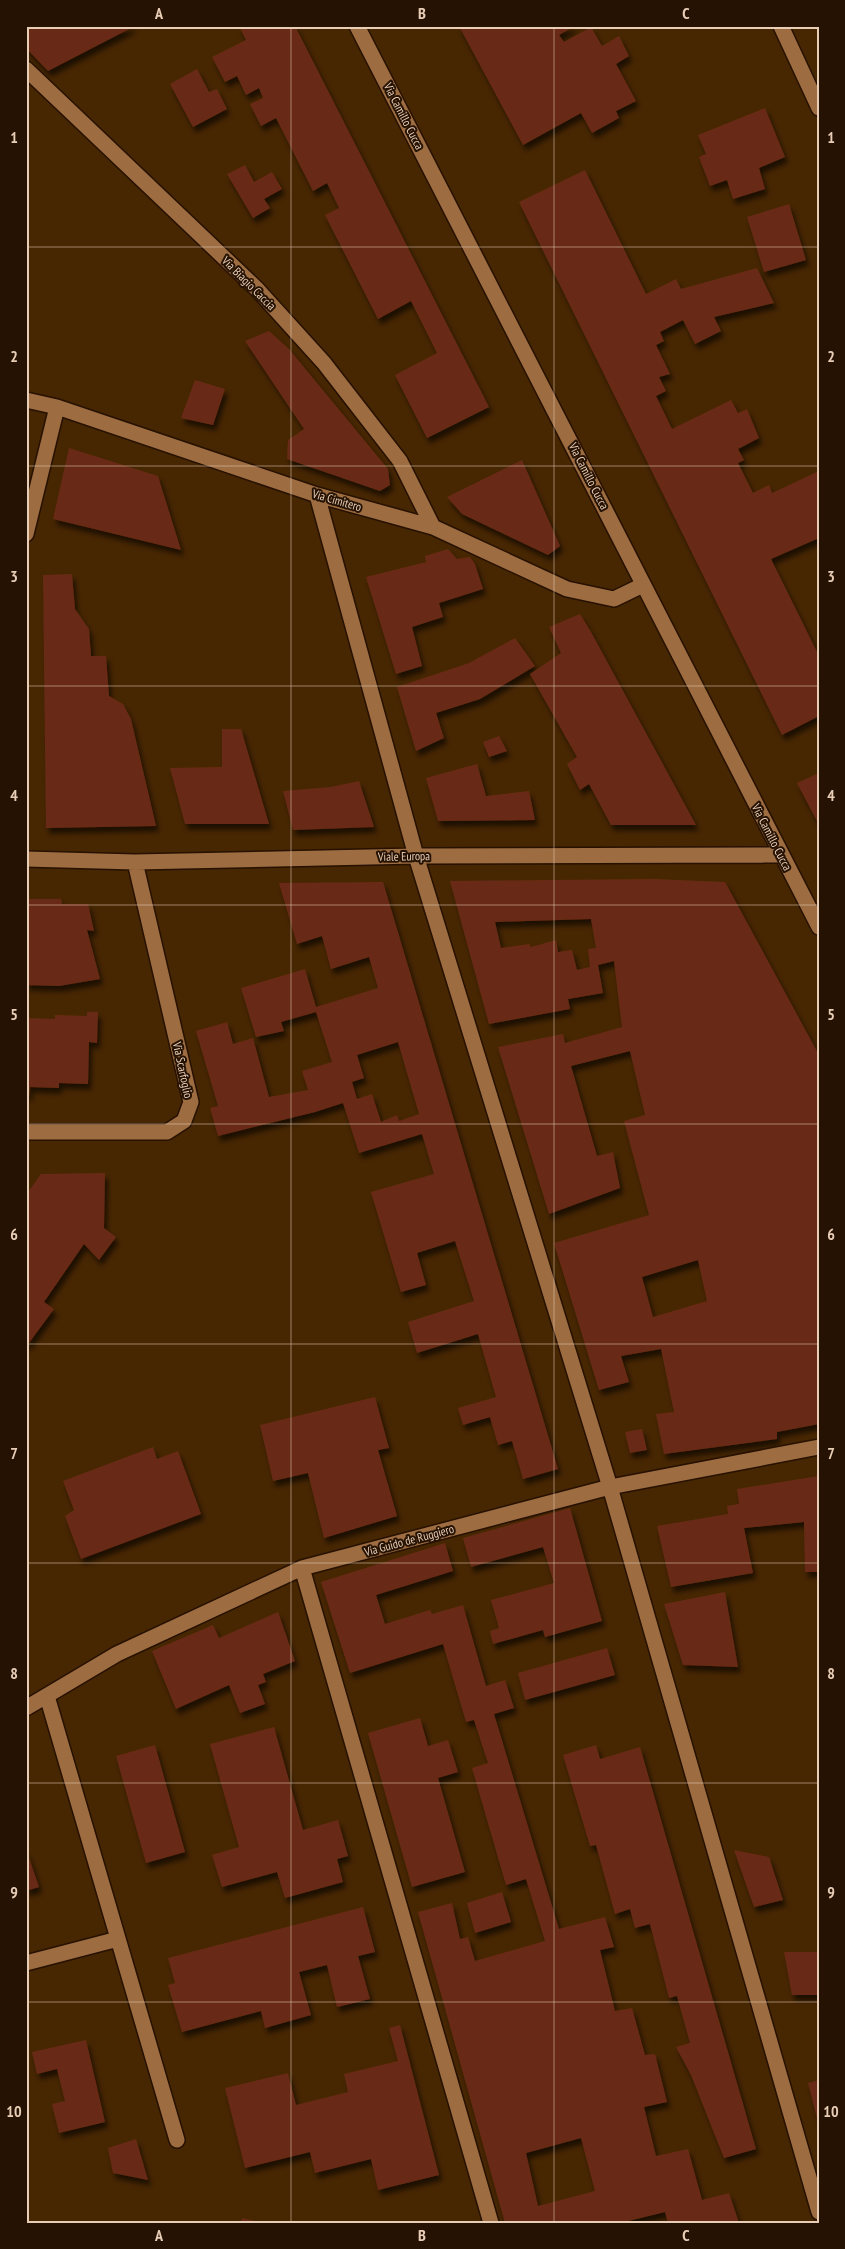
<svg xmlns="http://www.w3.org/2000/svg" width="845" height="2249" viewBox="0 0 845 2249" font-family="'PT Sans Narrow',sans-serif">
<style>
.building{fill:#682c13;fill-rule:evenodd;filter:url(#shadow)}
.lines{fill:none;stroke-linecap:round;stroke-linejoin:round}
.minor-casing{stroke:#271100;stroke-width:18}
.minor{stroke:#9d6d41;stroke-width:15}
.grid{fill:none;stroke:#e8cdb7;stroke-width:1;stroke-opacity:0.55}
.labels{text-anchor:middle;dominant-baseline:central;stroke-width:4;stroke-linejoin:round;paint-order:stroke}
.street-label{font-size:12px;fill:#e8cdb7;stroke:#251202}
.neatline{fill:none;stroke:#e8cdb7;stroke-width:2}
.grid-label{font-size:16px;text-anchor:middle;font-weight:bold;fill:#e8cdb7}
</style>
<defs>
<filter id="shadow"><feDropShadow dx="3" dy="5.5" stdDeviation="2.5" flood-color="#0009"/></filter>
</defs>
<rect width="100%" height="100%" fill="#472602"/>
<path class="building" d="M 26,26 L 62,26 L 63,28 L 66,26 L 135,26 L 48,71 L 26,48 Z
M 239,26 L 295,26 L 489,407 L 427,438 L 395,375 L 437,353 L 411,301 L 378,319 L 325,215 L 339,208 L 327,183 L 313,191 L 276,118 L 261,126 L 250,104 L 263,98 L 259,88 L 246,95 L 237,76 L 225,82 L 212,57 L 246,40 Z
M 459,26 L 575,26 L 559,35 L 564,42 L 591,27 L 602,46 L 619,36 L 629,56 L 616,64 L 636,101 L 616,111 L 619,118 L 592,133 L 581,113 L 523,145 Z
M 197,69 L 209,92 L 217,89 L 227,109 L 193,127 L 170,84 Z
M 765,108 L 785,157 L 759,168 L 765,189 L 733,199 L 727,180 L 710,186 L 699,157 L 706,154 L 698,135 Z
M 245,165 L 254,182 L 272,172 L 282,189 L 264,199 L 270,208 L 253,218 L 227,174 Z
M 585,170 L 646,294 L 676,279 L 681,289 L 757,268 L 774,303 L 714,317 L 721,331 L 695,344 L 683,320 L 660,332 L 664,341 L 656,345 L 670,374 L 659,377 L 666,391 L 656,396 L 672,429 L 731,400 L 738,413 L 747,409 L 759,438 L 738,449 L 744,460 L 738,463 L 753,493 L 769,485 L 772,493 L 819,471 L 819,538 L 771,559 L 819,656 L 819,716 L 782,735 L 519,202 Z
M 789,204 L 806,260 L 764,272 L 747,217 Z
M 269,331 L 289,349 L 388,469 L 390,485 L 380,491 L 287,459 L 288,440 L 304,429 L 245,341 Z
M 195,380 L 225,389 L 213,425 L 181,418 Z
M 69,448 L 158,476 L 181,550 L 53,519 Z
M 522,460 L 560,546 L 548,555 L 462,514 L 447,497 Z
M 448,549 L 457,559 L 470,557 L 475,564 L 483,589 L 439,603 L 443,617 L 412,627 L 422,666 L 396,674 L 366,577 L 426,562 L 425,556 Z
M 72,574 L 75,609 L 89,629 L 91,656 L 106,656 L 109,696 L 123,704 L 131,719 L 156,826 L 46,828 L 43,575 Z
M 580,614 L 591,632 L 696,825 L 611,825 L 589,784 L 580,790 L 567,764 L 577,757 L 530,674 L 561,653 L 549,627 Z
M 515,638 L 535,666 L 480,699 L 436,713 L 444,738 L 416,751 L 397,687 L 469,663 Z
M 222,729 L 241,729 L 269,824 L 185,824 L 170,768 L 222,767 Z
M 499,736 L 507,751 L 489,757 L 483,742 Z
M 477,764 L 486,796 L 529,791 L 535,820 L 438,821 L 426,778 Z
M 819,773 L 819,825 L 797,783 Z
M 359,781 L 374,827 L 293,830 L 283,791 L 331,787 Z
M 655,879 L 725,882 L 819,1055 L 819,1424 L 777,1432 L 777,1439 L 664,1454 L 656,1414 L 674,1412 L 661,1349 L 621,1356 L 629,1382 L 599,1390 L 554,1243 L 649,1215 L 624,1121 L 645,1115 L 630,1051 L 571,1066 L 597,1156 L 613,1152 L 620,1188 L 549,1214 L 498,1047 L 563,1034 L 565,1043 L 622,1027 L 614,961 L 598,965 L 603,993 L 568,999 L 570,1009 L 489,1024 L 450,881 ZM 591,919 L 596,948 L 588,949 L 590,967 L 577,970 L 572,950 L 558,952 L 556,940 L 531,947 L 529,944 L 501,948 L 495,922 ZM 698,1260 L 707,1301 L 653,1317 L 642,1277 Z
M 383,882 L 558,1469 L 523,1479 L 512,1441 L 498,1445 L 490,1417 L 463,1425 L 458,1408 L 496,1397 L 478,1334 L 417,1353 L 408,1322 L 474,1301 L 455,1241 L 417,1253 L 426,1285 L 401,1292 L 371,1192 L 434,1174 L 422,1134 L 359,1153 L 343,1103 L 315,1112 L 218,1136 L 210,1108 L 218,1106 L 196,1031 L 227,1022 L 233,1044 L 253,1038 L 269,1097 L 308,1090 L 302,1071 L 332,1062 L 316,1012 L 281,1022 L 284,1031 L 256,1037 L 241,988 L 305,969 L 316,1007 L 378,988 L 369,957 L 331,969 L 322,936 L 297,944 L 279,883 ZM 398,1042 L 419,1114 L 399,1121 L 397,1115 L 381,1122 L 372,1094 L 357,1099 L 352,1082 L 364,1078 L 357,1055 Z
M 26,899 L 61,899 L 62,904 L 88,904 L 94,931 L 87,930 L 100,979 L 59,986 L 26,985 Z
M 87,1012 L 98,1012 L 97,1043 L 89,1042 L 88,1084 L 59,1083 L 59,1088 L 30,1087 L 29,1096 L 26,1096 L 26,1018 L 55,1019 L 55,1015 L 87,1016 Z
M 105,1173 L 104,1228 L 116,1237 L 99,1260 L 84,1244 L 44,1302 L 54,1309 L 26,1347 L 26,1195 L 41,1174 Z
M 375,1397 L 389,1448 L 378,1450 L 397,1516 L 324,1538 L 308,1473 L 273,1481 L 260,1425 Z
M 642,1429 L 647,1450 L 630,1453 L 625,1432 Z
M 153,1447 L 157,1459 L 178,1451 L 201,1514 L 81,1559 L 65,1516 L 74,1510 L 63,1481 Z
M 819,1476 L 819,1572 L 805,1572 L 804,1522 L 744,1528 L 753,1573 L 671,1587 L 657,1526 L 728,1514 L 727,1506 L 739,1504 L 737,1489 Z
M 570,1508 L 602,1621 L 545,1637 L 543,1630 L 493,1644 L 490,1631 L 499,1628 L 491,1600 L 554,1583 L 543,1547 L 471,1567 L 463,1538 Z
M 445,1543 L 453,1571 L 376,1595 L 385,1624 L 430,1610 L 432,1614 L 463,1605 L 486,1686 L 505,1680 L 514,1708 L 494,1714 L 559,1929 L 605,1917 L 614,1947 L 600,1950 L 615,2011 L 632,2008 L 645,2055 L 655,2054 L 667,2102 L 644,2107 L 656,2156 L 688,2149 L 702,2200 L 729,2193 L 739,2223 L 668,2223 L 665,2212 L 620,2223 L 505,2223 L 418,1912 L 452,1903 L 460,1939 L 468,1937 L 475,1961 L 545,1941 L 526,1879 L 506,1885 L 472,1768 L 488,1763 L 474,1720 L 466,1722 L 443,1644 L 350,1673 L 321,1582 ZM 581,2138 L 595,2191 L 538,2206 L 526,2153 Z
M 725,1592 L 738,1667 L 683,1665 L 664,1604 Z
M 278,1612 L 295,1661 L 263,1674 L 266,1682 L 258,1685 L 265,1704 L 240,1713 L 229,1685 L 176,1709 L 152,1651 L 213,1625 L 219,1638 Z
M 607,1648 L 615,1675 L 525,1700 L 518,1673 Z
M 420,1718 L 428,1746 L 448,1740 L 458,1772 L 438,1778 L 465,1872 L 412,1887 L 368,1733 Z
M 274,1727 L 303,1830 L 338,1820 L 348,1856 L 337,1859 L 343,1882 L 285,1898 L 277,1872 L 222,1887 L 212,1855 L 239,1847 L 210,1744 Z
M 155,1745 L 185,1852 L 146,1863 L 116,1756 Z
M 596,1745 L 600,1759 L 640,1747 L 756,2149 L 724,2158 L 691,2075 L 676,2047 L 690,2043 L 677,1996 L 669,1998 L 650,1924 L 635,1928 L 630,1909 L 615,1914 L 596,1845 L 590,1846 L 563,1755 Z
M 26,1849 L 39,1887 L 26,1891 Z
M 734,1850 L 769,1857 L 783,1900 L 754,1907 Z
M 502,1892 L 511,1922 L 475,1933 L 467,1903 Z
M 363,1907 L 375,1952 L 358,1956 L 370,1999 L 337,2007 L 327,1965 L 299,1972 L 311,2015 L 265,2028 L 261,2011 L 182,2032 L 168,1985 L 175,1983 L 168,1958 Z
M 784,1952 L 819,1952 L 819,1995 L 792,1995 Z
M 400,2025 L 439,2175 L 378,2190 L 371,2159 L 315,2173 L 310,2152 L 245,2168 L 225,2088 L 288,2073 L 296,2105 L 348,2092 L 344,2074 L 398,2061 L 389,2028 Z
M 86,2040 L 105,2122 L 59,2133 L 52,2104 L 65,2101 L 57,2069 L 37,2074 L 32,2052 Z
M 819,2080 L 819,2122 L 818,2122 L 808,2083 Z
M 136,2139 L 148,2180 L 113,2173 L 108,2148 Z
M 242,2218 L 260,2222 L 260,2223 L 241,2223 Z"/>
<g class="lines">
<g class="minor-casing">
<path id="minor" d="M 357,26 L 819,927
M 781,26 L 819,108
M 26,69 L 257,289 L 324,363 L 400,461 L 433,527
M 26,400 L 57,407 L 317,495 L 433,527 L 567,589 L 614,599 L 643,585
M 317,495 L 416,856 L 610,1487 L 819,2212
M 26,534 L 57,407
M 26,859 L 135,862 L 416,856 L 781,855
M 26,1132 L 167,1132 L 184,1121 L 191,1102 L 135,862
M 302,1568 L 491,2223
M 47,1696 L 177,2140
M 26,1708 L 117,1654 L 302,1568 L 610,1487 L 819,1447
M 26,1963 L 118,1939"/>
</g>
<use href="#minor" class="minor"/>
</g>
<path class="grid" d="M 291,26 L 291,2223M 554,26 L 554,2223M 26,247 L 819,247M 26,466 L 819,466M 26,686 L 819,686M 26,905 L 819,905M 26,1124 L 819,1124M 26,1344 L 819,1344M 26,1563 L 819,1563M 26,1783 L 819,1783M 26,2002 L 819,2002"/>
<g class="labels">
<g class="street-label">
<text transform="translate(404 116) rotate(63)">Via Camillo Cucca</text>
<text transform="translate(249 283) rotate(45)">Via Biagio Caccia</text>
<text transform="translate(589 476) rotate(63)">Via Camillo Cucca</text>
<text transform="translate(337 500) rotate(16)">Via Cimitero</text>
<text transform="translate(772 837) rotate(63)">Via Camillo Cucca</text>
<text transform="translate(404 856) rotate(-1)">Viale Europa</text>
<text transform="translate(183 1070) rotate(78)">Via Scarfoglio</text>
<text transform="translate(409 1540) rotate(-15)">Via Guido de Ruggiero</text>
</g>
</g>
<rect width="845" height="2249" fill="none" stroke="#251202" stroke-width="55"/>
<rect x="28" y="28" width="790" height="2194" class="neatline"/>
<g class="grid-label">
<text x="159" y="19">A</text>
<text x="422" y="19">B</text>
<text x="686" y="19">C</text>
<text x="14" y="143">1</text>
<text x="831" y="143">1</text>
<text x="14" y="362">2</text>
<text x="831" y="362">2</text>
<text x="14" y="582">3</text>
<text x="831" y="582">3</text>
<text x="14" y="801">4</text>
<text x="831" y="801">4</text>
<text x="14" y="1020">5</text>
<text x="831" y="1020">5</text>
<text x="14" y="1240">6</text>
<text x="831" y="1240">6</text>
<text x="14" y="1459">7</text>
<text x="831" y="1459">7</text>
<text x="14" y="1679">8</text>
<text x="831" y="1679">8</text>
<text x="14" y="1898">9</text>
<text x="831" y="1898">9</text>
<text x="14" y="2117">10</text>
<text x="831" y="2117">10</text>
<text x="159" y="2241">A</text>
<text x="422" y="2241">B</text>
<text x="686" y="2241">C</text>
</g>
</svg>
